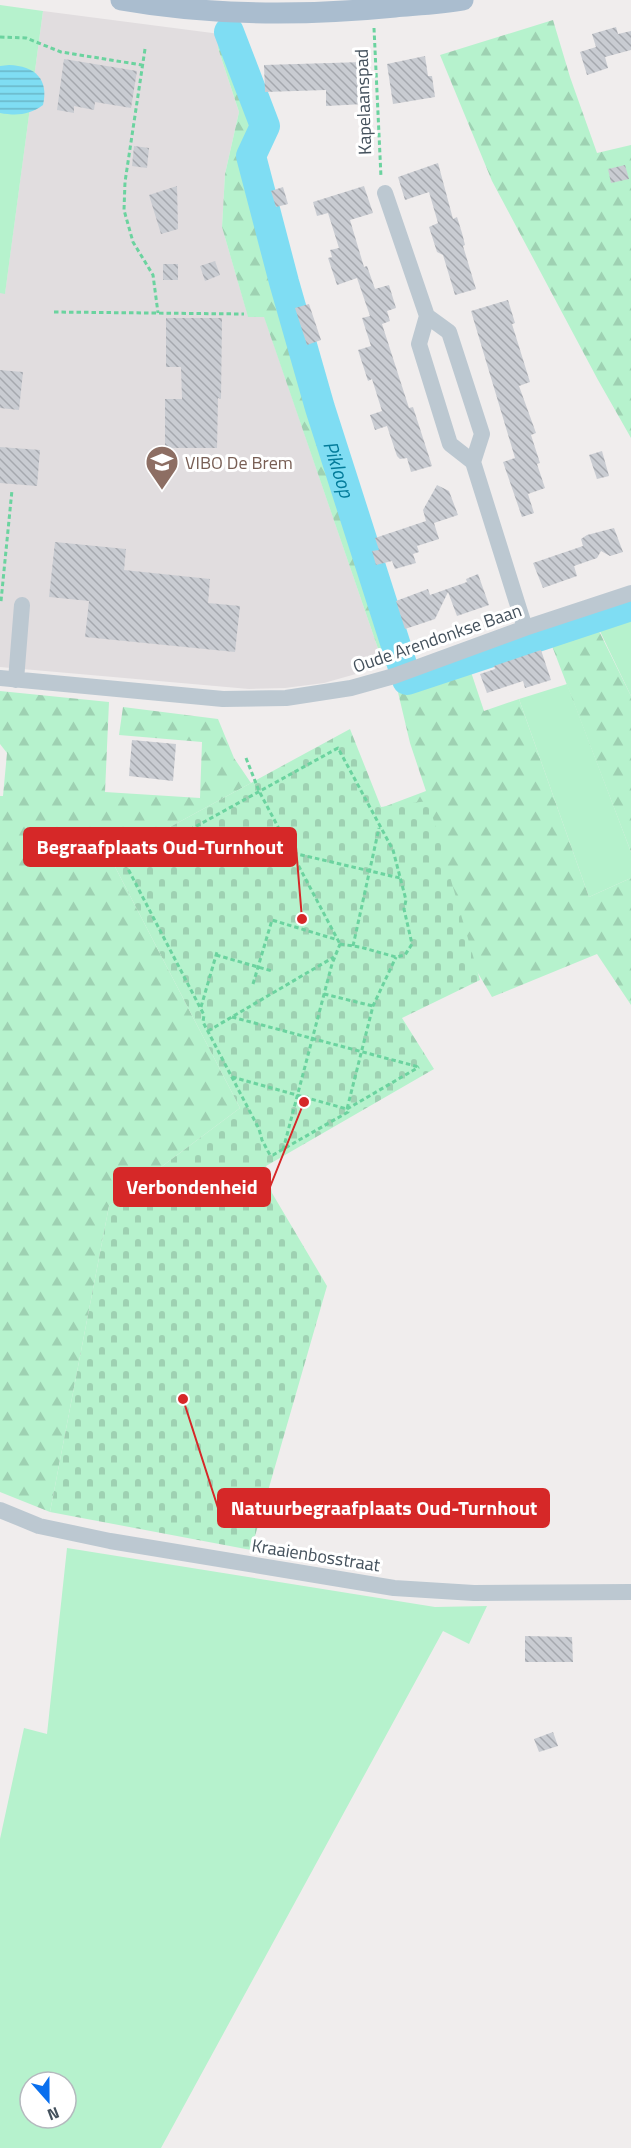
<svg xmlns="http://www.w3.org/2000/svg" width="631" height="2148" viewBox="0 0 631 2148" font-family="'Titillium Web',sans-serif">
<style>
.education{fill:#e1dddf}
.green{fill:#b6f2cd;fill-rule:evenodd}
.forest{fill:url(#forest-firs)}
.cemetery{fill:url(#cemetery-stones)}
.water{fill:url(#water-rules)}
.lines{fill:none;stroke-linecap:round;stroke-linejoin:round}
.river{stroke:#7fddf3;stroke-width:30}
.building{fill:url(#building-back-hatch)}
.path{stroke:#6bd39f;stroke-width:3;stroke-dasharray:4.5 3;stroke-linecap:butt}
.minor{stroke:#bcc8d1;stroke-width:16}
.major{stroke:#aabdcf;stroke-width:21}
.labels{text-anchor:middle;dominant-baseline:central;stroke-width:6;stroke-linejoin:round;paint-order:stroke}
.street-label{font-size:18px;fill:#44515c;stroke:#fff}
.education-label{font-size:18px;fill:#785e54;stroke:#fff;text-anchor:start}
.water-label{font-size:20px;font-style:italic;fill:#037c9b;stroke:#fff}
.leader{fill:none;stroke:#d62828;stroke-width:2}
.callout-dot{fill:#d62828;stroke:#fff;stroke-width:2}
.callout{fill:#d62828;stroke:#d62828;stroke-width:2}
.callout-label{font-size:20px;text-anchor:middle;font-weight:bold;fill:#fff}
</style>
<defs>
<pattern id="forest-firs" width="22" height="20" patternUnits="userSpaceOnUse" patternTransform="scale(1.5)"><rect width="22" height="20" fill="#b6f2cd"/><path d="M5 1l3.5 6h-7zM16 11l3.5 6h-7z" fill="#9ed1b2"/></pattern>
<pattern id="cemetery-stones" width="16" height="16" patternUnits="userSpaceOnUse" patternTransform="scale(1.5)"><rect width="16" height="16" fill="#b6f2cd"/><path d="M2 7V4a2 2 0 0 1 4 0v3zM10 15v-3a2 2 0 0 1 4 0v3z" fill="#9ed1b2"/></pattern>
<pattern id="water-rules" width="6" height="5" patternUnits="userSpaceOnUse" patternTransform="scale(1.5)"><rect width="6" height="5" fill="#7fddf3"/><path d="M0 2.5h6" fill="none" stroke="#6ab6c8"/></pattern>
<pattern id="building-back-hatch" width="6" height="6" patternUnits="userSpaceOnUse" patternTransform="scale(1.5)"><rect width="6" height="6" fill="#c9ccd2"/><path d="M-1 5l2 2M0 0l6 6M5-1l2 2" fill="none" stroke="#a5a8ae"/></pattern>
</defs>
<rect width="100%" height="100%" fill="#f0eded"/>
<path class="education" d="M 43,11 L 220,34 L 218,48 L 239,112 L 225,174 L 222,227 L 248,316 L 264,316 L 384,666 L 324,683 L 285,688 L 249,689 L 0,667 L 0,293 L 5,293 Z"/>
<path class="green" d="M 0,5 L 43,11 L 5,294 L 0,293 Z
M 631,612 L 631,696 L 596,623 Z
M 567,684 L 631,852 L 631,878 L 589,897 L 519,699 Z
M 67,1548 L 435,1607 L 487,1606 L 469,1644 L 443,1631 L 161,2148 L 0,2148 L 0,1839 L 24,1728 L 47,1734 ZM 30,2082 L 66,2082 L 66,2118 L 30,2118 Z"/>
<path class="forest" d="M 553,20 L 570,77 L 597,153 L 631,145 L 631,438 L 598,380 L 492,181 L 440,55 Z
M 229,32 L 265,126 L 251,157 L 320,408 L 401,661 L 384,666 L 264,317 L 248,317 L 222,227 L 225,174 L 239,112 L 218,48 L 220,34 Z
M 595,623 L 631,696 L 631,852 L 549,638 Z
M 468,663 L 484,711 L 519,699 L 589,897 L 631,878 L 631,1005 L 597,954 L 492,997 L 381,808 L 426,791 L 410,743 L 397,688 Z
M 0,691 L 109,702 L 105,792 L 200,798 L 202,742 L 119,735 L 123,707 L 218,719 L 234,758 L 251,783 L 111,859 L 240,1108 L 109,1206 L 50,1512 L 0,1492 L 0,796 L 3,796 L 7,753 L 0,744 Z"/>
<path class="cemetery" d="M 350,729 L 381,807 L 428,801 L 480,980 L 402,1018 L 434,1069 L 266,1166 L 272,1193 L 327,1286 L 251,1550 L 50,1512 L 109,1206 L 240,1108 L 111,859 Z"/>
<path class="water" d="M 9,65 C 35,66 49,79 43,105 C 29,115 17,116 0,113 L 0,66 Z"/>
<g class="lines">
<path class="river" id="s1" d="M 229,32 L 265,126 L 251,156 L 284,282 L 320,408 L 407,680 L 631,606"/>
</g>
<path class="building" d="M 616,27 L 618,34 L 631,31 L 631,50 L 605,57 L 608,68 L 587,75 L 580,52 L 596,47 L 592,34 Z
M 425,56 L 428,76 L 432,76 L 435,97 L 393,104 L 387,64 Z
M 64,59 L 137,71 L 131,108 L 95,102 L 94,110 L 74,106 L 74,113 L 57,110 Z
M 363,62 L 364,104 L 326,106 L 326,90 L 265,92 L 264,65 Z
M 134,146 L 149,148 L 147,168 L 132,166 Z
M 438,163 L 453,219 L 457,217 L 462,233 L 465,245 L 463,246 L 476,289 L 455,295 L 443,255 L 437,252 L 429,227 L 438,223 L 429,192 L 405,200 L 398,177 Z
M 625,165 L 629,179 L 611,183 L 608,169 Z
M 177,186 L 178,229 L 161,234 L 149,195 Z
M 364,186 L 373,213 L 350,220 L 364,267 L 367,266 L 375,289 L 389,285 L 396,308 L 387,311 L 390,321 L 382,324 L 409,408 L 413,407 L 432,466 L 411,472 L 407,458 L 400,459 L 397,456 L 387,426 L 375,430 L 370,415 L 382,411 L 372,379 L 368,381 L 358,350 L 371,346 L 362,318 L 370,316 L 357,278 L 337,285 L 328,258 L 332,257 L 330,250 L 339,248 L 328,213 L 317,216 L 313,202 Z
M 283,187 L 288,204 L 276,207 L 271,191 Z
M 215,261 L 220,275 L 205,281 L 200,266 Z
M 163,264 L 178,264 L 178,280 L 163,280 Z
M 508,300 L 515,323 L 512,324 L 530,382 L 519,386 L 536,433 L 531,435 L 540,463 L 537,464 L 545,488 L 528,494 L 534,513 L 522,517 L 503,462 L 515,458 L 471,311 Z
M 309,304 L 321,340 L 307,345 L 295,308 Z
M 166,318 L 222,318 L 221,399 L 218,398 L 217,448 L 165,448 L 165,399 L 182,399 L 181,367 L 166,367 Z
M 0,370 L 23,372 L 19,410 L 0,408 Z
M 0,447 L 40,450 L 37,486 L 0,483 Z
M 602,451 L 609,476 L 597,479 L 589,455 Z
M 437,485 L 449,491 L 458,515 L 434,523 L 439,539 L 417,546 L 419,552 L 413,554 L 416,563 L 395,569 L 392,561 L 376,565 L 372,551 L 379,550 L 375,538 L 426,521 L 423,510 Z
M 614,528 L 623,552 L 610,556 L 601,551 L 597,558 L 574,566 L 577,576 L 543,588 L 533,563 L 583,546 L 581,539 L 587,535 Z
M 55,542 L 126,549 L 124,570 L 210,579 L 208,603 L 240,606 L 235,652 L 85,637 L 89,601 L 49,597 Z
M 478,574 L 489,605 L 457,616 L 448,592 L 435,619 L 405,629 L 396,601 L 428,589 L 430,595 L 467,582 L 466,579 Z
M 541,650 L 551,680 L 525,688 L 523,681 L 487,693 L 480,674 L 495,669 L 494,666 Z
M 132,740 L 176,744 L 173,781 L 129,776 Z
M 525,1636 L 572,1637 L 573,1662 L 525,1662 Z
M 553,1732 L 558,1746 L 539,1752 L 534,1739 Z"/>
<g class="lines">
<path class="path" d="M 374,28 L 381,177
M 0,37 L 26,38 L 61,52 L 142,65
M 145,49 L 125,182 L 124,210 L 133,242 L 153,275 L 158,313
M 54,312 L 244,314
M 1,601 L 12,490
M 246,758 L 259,791 L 340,944
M 293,853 L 400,878
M 340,944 L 360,947 L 396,957 L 405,955 L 412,944 L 404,909 L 406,900 L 393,850 L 338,748 L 126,865 L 204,1015 L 203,1022 L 259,1129 L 262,1140 L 270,1155 L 273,1155 L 348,1112 L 347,1109 L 419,1067
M 353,946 L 379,828
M 216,955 L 272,971
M 253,984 L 272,920 L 338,940
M 324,994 L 373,1006
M 201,1007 L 217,952
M 232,1017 L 419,1067
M 208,1031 L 334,957
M 232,1077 L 347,1109 L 373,1006 L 396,957
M 283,1150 L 332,964 L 340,944"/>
<path class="minor" d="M 385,193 L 427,316 L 449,332 L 482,434 L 473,462 L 525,628
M 427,316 L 419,344 L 450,444 L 473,462
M 0,678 L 223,699 L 286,698 L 351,688 L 394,676 L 525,628 L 631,593
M 16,680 L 22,605
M 0,1510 L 39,1526 L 110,1541 L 394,1588 L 474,1593 L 631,1592"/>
<path class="major" d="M 121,0 C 211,16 304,16 395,7 C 418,5 441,4 463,0"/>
</g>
<defs>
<g id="school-pin" transform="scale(1.725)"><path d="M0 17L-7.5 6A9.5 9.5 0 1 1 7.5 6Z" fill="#8d6e63" stroke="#fff"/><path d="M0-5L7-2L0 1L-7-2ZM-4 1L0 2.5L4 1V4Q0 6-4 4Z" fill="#fff"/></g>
</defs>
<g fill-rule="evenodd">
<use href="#school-pin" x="162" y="462"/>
</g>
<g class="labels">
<g class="street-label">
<text transform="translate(363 102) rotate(-92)">Kapelaanspad</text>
<text transform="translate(437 638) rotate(-19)">Oude Arendonkse Baan</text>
<text transform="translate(316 1555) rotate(9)">Kraaienbosstraat</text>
</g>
<g class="education-label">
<text x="185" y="462">VIBO De Brem</text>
</g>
<g class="water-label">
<text stroke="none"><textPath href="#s1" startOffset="459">Pikloop</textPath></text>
</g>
</g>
<path class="leader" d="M302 919L296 847M304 1102L270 1187M183 1399L218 1508"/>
<g class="callout-dot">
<circle cx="302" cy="919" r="6"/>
<circle cx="304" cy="1102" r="6"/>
<circle cx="183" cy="1399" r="6"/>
</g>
<g class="callout">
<rect x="24" y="828" width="272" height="38" rx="6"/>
<rect x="114" y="1168" width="156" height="38" rx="6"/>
<rect x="218" y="1489" width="331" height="38" rx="6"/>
</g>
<g class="callout-label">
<text x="160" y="854">Begraafplaats Oud-Turnhout</text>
<text x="192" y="1194">Verbondenheid</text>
<text x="384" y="1515">Natuurbegraafplaats Oud-Turnhout</text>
</g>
<g transform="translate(48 2100) rotate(159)"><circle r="28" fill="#ffffff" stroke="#b4b9be" stroke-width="1.5"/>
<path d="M0-4.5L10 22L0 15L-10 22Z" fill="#096fee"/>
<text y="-9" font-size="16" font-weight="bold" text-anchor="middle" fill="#44515c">N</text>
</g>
</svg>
